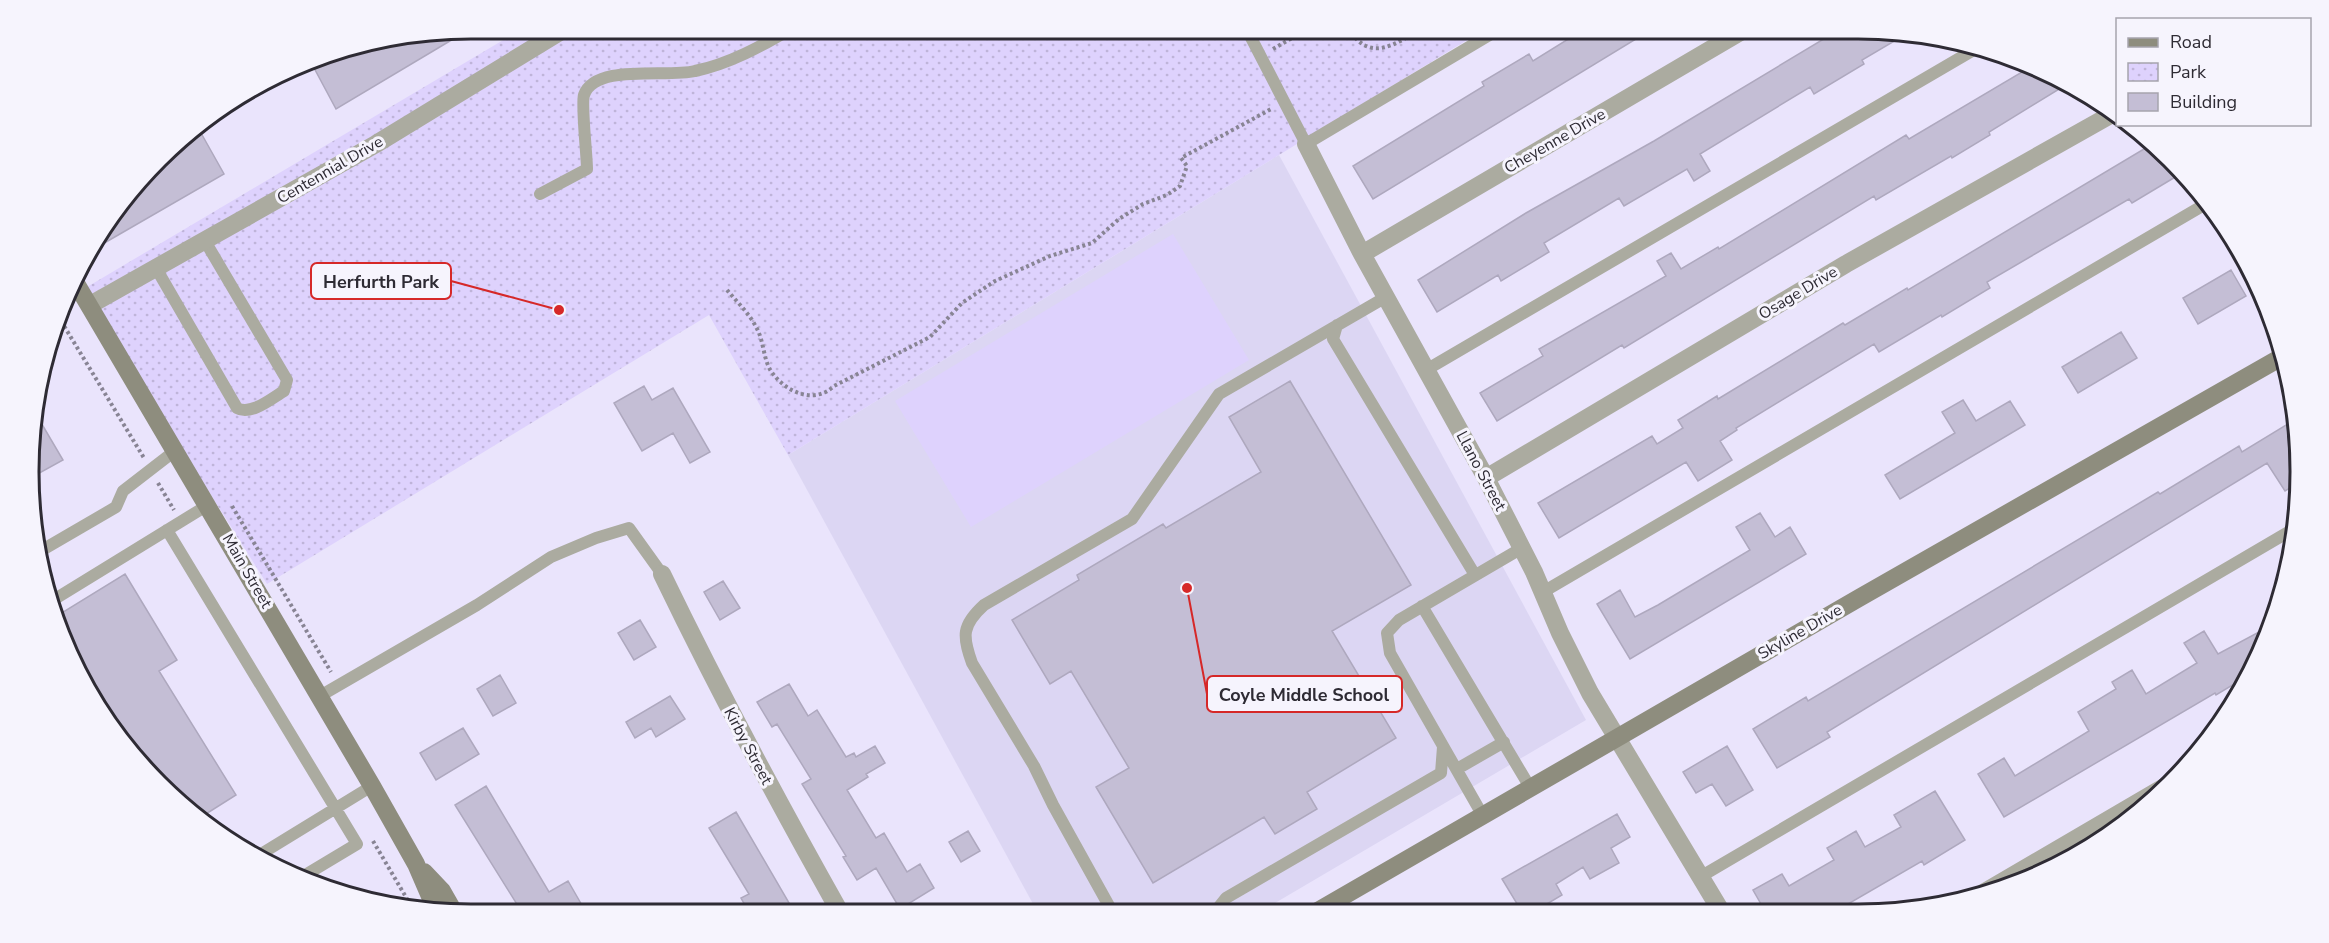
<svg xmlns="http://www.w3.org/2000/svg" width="2329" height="943" viewBox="0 0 2329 943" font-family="'Nunito Sans',sans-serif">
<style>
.built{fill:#dcd6f3}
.grass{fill:#ded2fd}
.park{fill:url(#park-dots)}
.building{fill:#c4bed5;stroke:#aea8be;stroke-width:1.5}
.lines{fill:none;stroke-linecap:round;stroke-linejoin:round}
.path{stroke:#888494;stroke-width:4;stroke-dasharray:3 3;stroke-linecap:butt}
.lane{stroke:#ababa0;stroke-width:12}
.street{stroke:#ababa0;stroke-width:18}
.secondary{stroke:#8e8d7e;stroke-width:18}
.labels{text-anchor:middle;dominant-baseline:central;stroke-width:6;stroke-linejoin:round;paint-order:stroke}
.street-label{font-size:16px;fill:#2e2b34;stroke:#f6f4fd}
.rim{fill:none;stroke:#2e2b34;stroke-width:3}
.leader{fill:none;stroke:#d62828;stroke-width:2}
.callout-dot{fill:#d62828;stroke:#f6f4fd;stroke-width:2}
.callout{fill:#f6f4fd;stroke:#d62828;stroke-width:2}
.callout-label{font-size:18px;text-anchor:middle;font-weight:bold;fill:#2e2b34}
</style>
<defs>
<pattern id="park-dots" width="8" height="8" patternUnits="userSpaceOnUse" patternTransform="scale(1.5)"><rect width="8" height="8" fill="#ded2fd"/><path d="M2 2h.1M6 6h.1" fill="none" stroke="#bfb4d9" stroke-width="1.8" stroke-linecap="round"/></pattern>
</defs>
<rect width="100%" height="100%" fill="#eae4fc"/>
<path class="built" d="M 1279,155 L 1586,720 L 1260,912 L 1038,913 L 788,455 Z"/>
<path class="grass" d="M 1173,234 L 1249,360 L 971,527 L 895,401 Z"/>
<path class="park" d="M 522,29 L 1485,29 L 788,455 L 709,315 L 267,584 L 82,290 Z"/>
<path class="building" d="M 1586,28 L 1654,28 L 1373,199 L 1353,166 L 1484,86 L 1482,82 L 1529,54 L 1533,61 Z
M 1842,28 L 1848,36 L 1859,29 L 1903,36 L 1862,60 L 1864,64 L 1814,94 L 1810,87 L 1700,154 L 1710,171 L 1694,181 L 1687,169 L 1624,206 L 1619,198 L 1544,243 L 1549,252 L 1501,281 L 1498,275 L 1437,312 L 1418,280 L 1526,213 L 1654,141 Z
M 470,29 L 336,109 L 313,66 L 340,50 Z
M 2032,66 L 2069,83 L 1989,132 L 1990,135 L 1952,158 L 1951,156 L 1876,200 L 1874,196 L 1624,348 L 1622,345 L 1497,421 L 1480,393 L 1543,356 L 1539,349 L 1666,276 L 1657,261 L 1671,253 L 1681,269 L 1718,247 L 1719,249 L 1906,135 L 1909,139 Z
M 201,133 L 224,174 L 87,253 L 168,153 Z
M 2154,143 L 2182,173 L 2132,203 L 2129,199 L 1987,282 L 1990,288 L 1942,317 L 1941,315 L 1879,352 L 1874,344 L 1736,428 L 1737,430 L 1720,441 L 1732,460 L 1698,481 L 1686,462 L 1559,538 L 1538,503 L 1652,436 L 1657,444 L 1683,428 L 1678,420 L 1717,396 L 1718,399 L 1843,323 L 1845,325 L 1907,288 L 1908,290 Z
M 2231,270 L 2246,296 L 2198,324 L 2183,298 Z
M 2121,332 L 2137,358 L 2078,393 L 2062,367 Z
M 1290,381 L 1411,585 L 1332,631 L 1396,738 L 1307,792 L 1317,809 L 1275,834 L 1264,817 L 1153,883 L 1096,787 L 1129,768 L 1071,671 L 1050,684 L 1012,620 L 1079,580 L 1077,575 L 1163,524 L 1166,528 L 1261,472 L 1229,417 Z
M 644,386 L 652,400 L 673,388 L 710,452 L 690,463 L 673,433 L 642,451 L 614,403 Z
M 1963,400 L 1976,421 L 2010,401 L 2025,425 L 1900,499 L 1885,475 L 1955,433 L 1942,412 Z
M 33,409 L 63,460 L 34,476 L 32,413 Z
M 2296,419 L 2300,442 L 2298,483 L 2285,491 L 2267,463 L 1827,732 L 1830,737 L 1777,768 L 1753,729 L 1806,697 L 1808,701 L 2158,492 L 2160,494 L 2239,446 L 2242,452 Z
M 1760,513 L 1775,537 L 1790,527 L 1806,554 L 1630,659 L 1597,604 L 1620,590 L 1635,617 L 1658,605 L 1750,550 L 1736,527 Z
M 125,574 L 177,660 L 159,671 L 236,795 L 198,819 L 103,717 L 62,641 L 55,617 Z
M 723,581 L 740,608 L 720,620 L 704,592 Z
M 640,620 L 656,647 L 634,660 L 618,633 Z
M 2272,625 L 2246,677 L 2216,695 L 2215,693 L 2004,817 L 1978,774 L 2004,758 L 2015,776 L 2089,731 L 2078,712 L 2116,689 L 2112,682 L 2132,670 L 2146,694 L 2197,663 L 2184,643 L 2204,631 L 2218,654 Z
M 500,675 L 516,703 L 493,716 L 477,689 Z
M 789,684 L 808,716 L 817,710 L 846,757 L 854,753 L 856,757 L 875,746 L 885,763 L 866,774 L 868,777 L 847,790 L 876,838 L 884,833 L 907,872 L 920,864 L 934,888 L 900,909 L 876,868 L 857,880 L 843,857 L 846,856 L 802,784 L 811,779 L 777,724 L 772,727 L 757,702 Z
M 670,696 L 685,719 L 656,737 L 651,728 L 635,738 L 626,722 Z
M 463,728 L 479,754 L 436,780 L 420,753 Z
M 1727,746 L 1753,790 L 1726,806 L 1712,784 L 1696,793 L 1683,772 Z
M 486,786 L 549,892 L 568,881 L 587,914 L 523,914 L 455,805 Z
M 1935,791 L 1965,840 L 1924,865 L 1922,861 L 1836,911 L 1765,911 L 1753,890 L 1782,874 L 1789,886 L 1834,860 L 1827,848 L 1856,831 L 1865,847 L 1901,827 L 1894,815 Z
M 736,812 L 792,908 L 783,914 L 750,914 L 741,898 L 749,894 L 709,828 Z
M 1617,814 L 1630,837 L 1611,848 L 1619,863 L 1590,879 L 1583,867 L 1556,884 L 1562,895 L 1545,905 L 1549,912 L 1522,912 L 1502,879 Z
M 968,831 L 980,851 L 961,862 L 949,842 Z"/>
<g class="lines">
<path class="path" d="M 1348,28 C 1371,65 1395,43 1424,28
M 1273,49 L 1309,28
M 84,259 L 89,268
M 727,290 C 737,302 749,313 756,327 C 764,340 763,359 771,371 C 785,392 814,405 834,386 L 930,337 L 962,303 L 995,281 L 1050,256 L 1092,243 L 1119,219 L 1143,204 L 1167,195 L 1180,186 L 1187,166 L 1181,158 L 1273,108
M 58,316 L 144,458
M 158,483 L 174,510
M 232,506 L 331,672
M 373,841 L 410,904"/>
<path class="lane" d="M 1246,28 L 1306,144 L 1501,28
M 540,194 L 587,169 C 587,156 581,104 584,95 C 595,63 668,78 695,71 C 729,64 762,46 792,28
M 156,268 L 237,408 C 251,416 272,398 284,391 L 287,380 L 205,241
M 1337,325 L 1333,339 L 1475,575
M 1426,370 L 1977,48
M 167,530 L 357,844 L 302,877
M 37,553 L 116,507 L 123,491 L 176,450
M 1543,592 L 2209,202
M 50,602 L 208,505
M 1422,606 L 1531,789
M 320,696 L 477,605 L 551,557 L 596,538 L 629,528 L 662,574
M 1457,769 L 1504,742
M 1483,816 L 1390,653 L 1387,633 L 1399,620 L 1522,548
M 261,854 L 372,786
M 1700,877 L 2297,527
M 1113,913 L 1053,805 L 1034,766 L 972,663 C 962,636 962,625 984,605 L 1132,519 L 1219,394 L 1386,297
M 1214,913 L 1226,898 L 1441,773 L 1443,747"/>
<path class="street" d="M 1306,144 L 1362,254 L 1486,478 L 1534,572 L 1560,633 L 1590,693 L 1721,911
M 1362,254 L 1747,28
M 90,305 L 376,144 L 566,28
M 1486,478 L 1846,264 L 2114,113
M 662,574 C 718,690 778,802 841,914
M 1983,893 L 2166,786"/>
<path class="secondary" d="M 74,280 L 372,786 L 416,864 L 435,908
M 424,872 L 442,891 L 454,912
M 1316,912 L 1859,598 L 2285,355"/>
</g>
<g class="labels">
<g class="street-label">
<text transform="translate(1555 141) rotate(-30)">Cheyenne Drive</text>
<text transform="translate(330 170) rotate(-30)">Centennial Drive</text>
<text transform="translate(1798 293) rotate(-31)">Osage Drive</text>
<text transform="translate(1481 471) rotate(62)">Llano Street</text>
<text transform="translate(247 571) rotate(60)">Main Street</text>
<text transform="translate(1800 632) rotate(-30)">Skyline Drive</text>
<text transform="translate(748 746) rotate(62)">Kirby Street</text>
</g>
</g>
<path d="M0 0H2329V943H0ZM471 39H1858A432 432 0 0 1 2290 471V472A432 432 0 0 1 1858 904H471A432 432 0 0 1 39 472V471A432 432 0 0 1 471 39Z" fill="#f6f4fd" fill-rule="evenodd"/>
<path class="rim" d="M471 39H1858A432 432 0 0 1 2290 471V472A432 432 0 0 1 1858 904H471A432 432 0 0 1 39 472V471A432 432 0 0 1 471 39Z"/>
<path class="leader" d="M559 310L451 281M1187 588L1207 694"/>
<g class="callout-dot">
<circle cx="559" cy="310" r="6"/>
<circle cx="1187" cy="588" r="6"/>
</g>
<g class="callout">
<rect x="311" y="263" width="140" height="36" rx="6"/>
<rect x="1207" y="676" width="195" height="36" rx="6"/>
</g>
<g class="callout-label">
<text x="381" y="288">Herfurth Park</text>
<text x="1304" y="701">Coyle Middle School</text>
</g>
<rect x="2116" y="18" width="195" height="108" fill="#f6f4fd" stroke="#a6a4ad" stroke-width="1.5"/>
<rect x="2128" y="38" width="30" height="9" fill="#8e8d7e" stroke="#a6a4ad" stroke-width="1.5"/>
<text x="2170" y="48" font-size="18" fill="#2e2b34">Road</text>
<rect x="2128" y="63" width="30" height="18" fill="url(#park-dots)" stroke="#a6a4ad" stroke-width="1.5"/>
<text x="2170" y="78" font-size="18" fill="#2e2b34">Park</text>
<rect x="2128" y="93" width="30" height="18" fill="#c4bed5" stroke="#a6a4ad" stroke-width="1.5"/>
<text x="2170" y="108" font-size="18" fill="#2e2b34">Building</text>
</svg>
